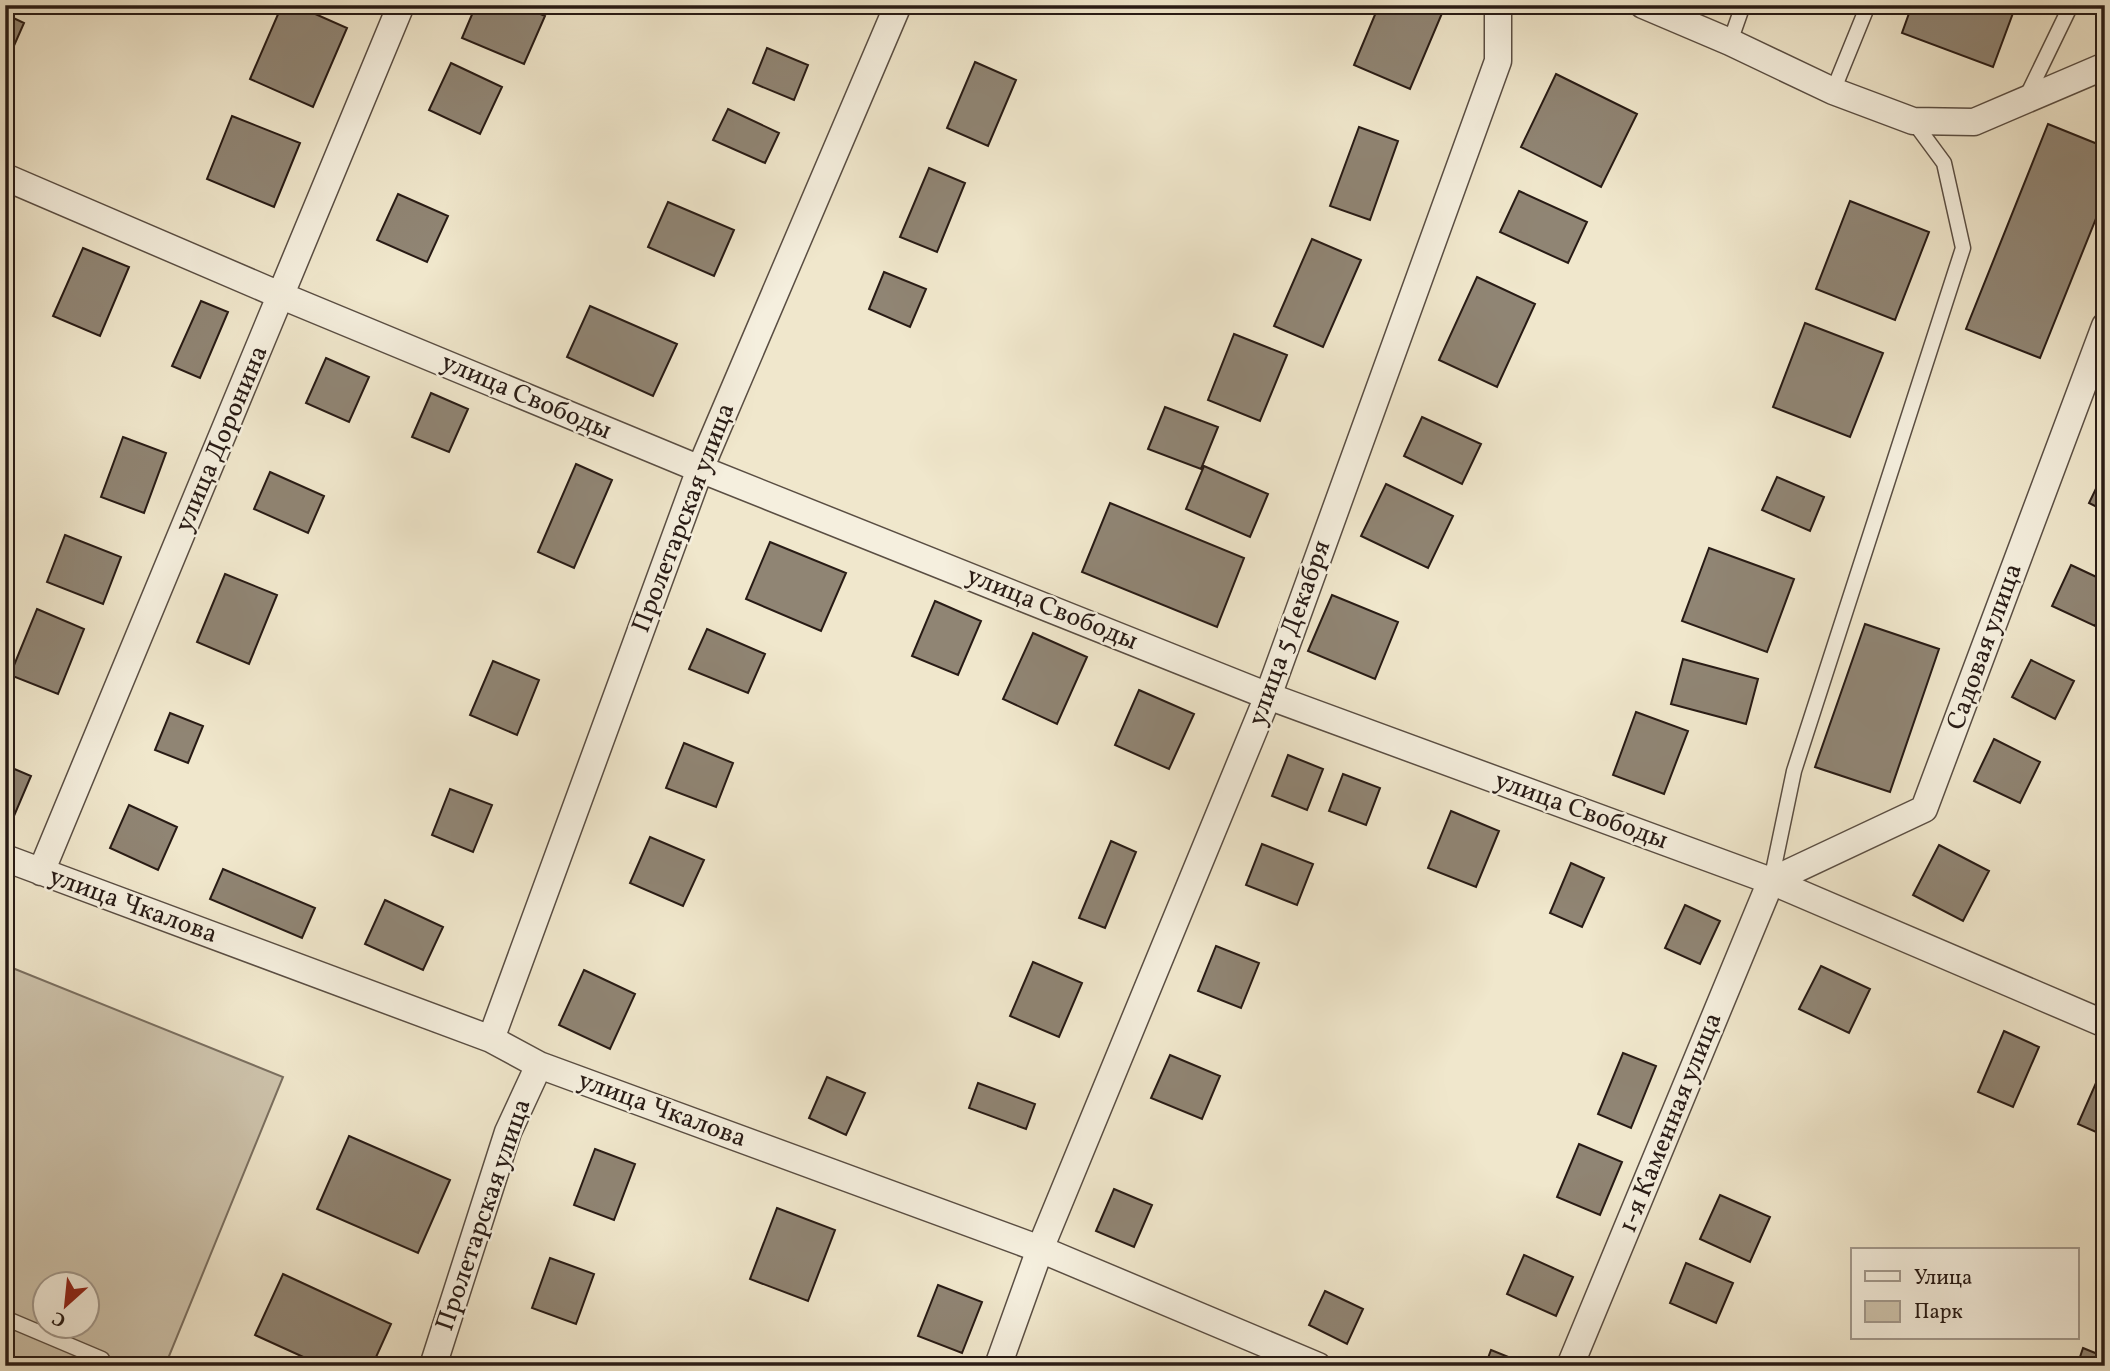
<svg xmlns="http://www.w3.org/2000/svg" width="2110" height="1371" viewBox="0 0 2110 1371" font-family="Vollkorn,serif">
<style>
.green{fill:#cec4ad;stroke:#7b7061;stroke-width:2;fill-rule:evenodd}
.building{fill:#908574;stroke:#281b15;stroke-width:2}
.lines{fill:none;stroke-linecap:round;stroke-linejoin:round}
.service-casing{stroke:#5a4e43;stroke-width:17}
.minor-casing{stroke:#5a4e43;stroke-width:29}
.service{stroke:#f5efde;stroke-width:14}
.minor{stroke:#f5efde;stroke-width:26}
.labels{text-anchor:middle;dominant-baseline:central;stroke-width:5;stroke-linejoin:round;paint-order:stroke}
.street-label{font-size:26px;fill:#281b15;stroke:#f5efde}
</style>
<rect width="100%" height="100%" fill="#f0e7cc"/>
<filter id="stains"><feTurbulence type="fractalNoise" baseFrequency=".00286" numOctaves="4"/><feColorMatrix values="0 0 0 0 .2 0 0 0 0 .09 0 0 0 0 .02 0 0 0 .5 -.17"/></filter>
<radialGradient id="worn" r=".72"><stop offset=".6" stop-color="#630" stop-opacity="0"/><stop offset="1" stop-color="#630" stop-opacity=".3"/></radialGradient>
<path class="green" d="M 5,965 L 283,1077 L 165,1366 L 5,1366 ZM 46,1284 L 88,1284 L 88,1326 L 46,1326 Z"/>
<path class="building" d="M 282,5 L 295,5 L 347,28 L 313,107 L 250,79 Z
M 476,5 L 520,5 L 545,16 L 524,64 L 462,38 Z
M 1379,5 L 1431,5 L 1443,11 L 1410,89 L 1354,65 Z
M 1912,5 L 2016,5 L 1993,67 L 1902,33 Z
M 5,14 L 24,23 L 5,66 Z
M 767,48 L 808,65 L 794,100 L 753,83 Z
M 975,62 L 1016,80 L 988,146 L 947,128 Z
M 451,63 L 502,87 L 480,134 L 429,110 Z
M 1556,74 L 1637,114 L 1601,187 L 1521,147 Z
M 728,109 L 779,133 L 765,163 L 713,140 Z
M 232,116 L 300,143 L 274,207 L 207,179 Z
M 2048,124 L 2105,147 L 2105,196 L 2040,358 L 1966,329 Z
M 1359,127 L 1398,141 L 1370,220 L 1330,206 Z
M 929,168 L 965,183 L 937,252 L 900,237 Z
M 1519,191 L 1587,222 L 1568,263 L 1500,232 Z
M 398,194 L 448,216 L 427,262 L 377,240 Z
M 1850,201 L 1929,232 L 1895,320 L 1816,289 Z
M 668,202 L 734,230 L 714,276 L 648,247 Z
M 1312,239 L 1361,260 L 1323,347 L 1274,326 Z
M 83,248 L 129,267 L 100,336 L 53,316 Z
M 884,272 L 926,289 L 910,327 L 869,309 Z
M 1477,277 L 1535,304 L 1497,387 L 1439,360 Z
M 201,301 L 228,312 L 200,378 L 172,366 Z
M 590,306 L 677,344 L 653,396 L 567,357 Z
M 1805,323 L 1883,353 L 1850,437 L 1773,407 Z
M 1234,334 L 1287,355 L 1260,421 L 1208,400 Z
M 326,358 L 369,377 L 349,422 L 306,403 Z
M 431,393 L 468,409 L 449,452 L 412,437 Z
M 1165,407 L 1218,427 L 1201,469 L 1148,449 Z
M 1422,417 L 1481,444 L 1462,484 L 1404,456 Z
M 123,437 L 166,453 L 144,513 L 101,497 Z
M 576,464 L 612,480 L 574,568 L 538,552 Z
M 1204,466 L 1268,494 L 1250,537 L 1186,509 Z
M 2105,470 L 2105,511 L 2089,503 Z
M 270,472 L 324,496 L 308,533 L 254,509 Z
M 1777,477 L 1824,497 L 1810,531 L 1762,510 Z
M 1386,484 L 1453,516 L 1428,568 L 1361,536 Z
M 1110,503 L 1244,558 L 1217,627 L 1082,572 Z
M 65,535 L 121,557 L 103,604 L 47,582 Z
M 770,542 L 846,573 L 821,631 L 746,599 Z
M 1709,548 L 1794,579 L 1767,652 L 1682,621 Z
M 2071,565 L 2105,581 L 2105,604 L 2095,626 L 2052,606 Z
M 225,574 L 277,595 L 249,664 L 197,642 Z
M 1332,595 L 1398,622 L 1375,679 L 1308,651 Z
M 935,601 L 981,621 L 958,675 L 912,656 Z
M 37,609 L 84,629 L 58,694 L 10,675 Z
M 1865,624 L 1939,649 L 1890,792 L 1815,767 Z
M 707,629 L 765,654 L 748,693 L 689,669 Z
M 1033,633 L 1087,657 L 1057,724 L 1003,699 Z
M 1683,659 L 1758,679 L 1746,724 L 1671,704 Z
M 2031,660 L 2074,681 L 2055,719 L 2012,697 Z
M 493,661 L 539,680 L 517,735 L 470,715 Z
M 1139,690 L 1194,714 L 1169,769 L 1115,745 Z
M 1636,712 L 1688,731 L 1664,794 L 1613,775 Z
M 170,713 L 203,726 L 188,763 L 155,750 Z
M 1994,739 L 2040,762 L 2020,803 L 1974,781 Z
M 684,743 L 733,763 L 716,807 L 666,788 Z
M 1288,755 L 1323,769 L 1307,810 L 1272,796 Z
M 5,765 L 31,776 L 14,816 L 5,812 Z
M 1343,774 L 1380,788 L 1366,825 L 1329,811 Z
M 450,789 L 492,805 L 473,852 L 432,835 Z
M 129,805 L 177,827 L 158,870 L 110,848 Z
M 1451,811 L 1499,831 L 1476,887 L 1428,868 Z
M 650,837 L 704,860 L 683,906 L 630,883 Z
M 1111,841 L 1136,852 L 1105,928 L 1079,918 Z
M 1262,844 L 1313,864 L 1297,905 L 1246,885 Z
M 1939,845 L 1989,871 L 1963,921 L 1913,895 Z
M 1571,863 L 1604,878 L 1582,927 L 1550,913 Z
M 223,869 L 315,908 L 302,938 L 210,899 Z
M 385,900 L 443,927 L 423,970 L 365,944 Z
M 1685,905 L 1720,921 L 1700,964 L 1665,948 Z
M 1216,946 L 1259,963 L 1241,1008 L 1198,991 Z
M 1033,962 L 1082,983 L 1059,1037 L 1010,1016 Z
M 1821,966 L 1870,989 L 1849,1033 L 1799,1009 Z
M 584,970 L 635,994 L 610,1049 L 559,1025 Z
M 2004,1031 L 2039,1047 L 2013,1107 L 1978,1092 Z
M 1623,1053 L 1656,1066 L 1631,1128 L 1598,1114 Z
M 1170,1055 L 1220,1076 L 1202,1119 L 1151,1098 Z
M 2099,1076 L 2105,1079 L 2105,1136 L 2078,1124 Z
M 827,1077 L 865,1093 L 846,1135 L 809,1118 Z
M 978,1083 L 1035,1104 L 1026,1129 L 969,1108 Z
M 349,1136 L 450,1180 L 418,1253 L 317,1209 Z
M 1579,1144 L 1622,1162 L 1600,1215 L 1557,1197 Z
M 595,1149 L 635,1164 L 614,1220 L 574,1205 Z
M 1114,1189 L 1152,1205 L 1134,1247 L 1096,1231 Z
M 1720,1195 L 1770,1217 L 1750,1262 L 1700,1239 Z
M 777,1208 L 835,1230 L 808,1301 L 750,1279 Z
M 1524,1255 L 1573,1277 L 1556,1316 L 1507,1294 Z
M 550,1258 L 594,1274 L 576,1324 L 532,1308 Z
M 1686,1263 L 1733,1283 L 1716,1323 L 1670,1303 Z
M 283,1274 L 391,1324 L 372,1366 L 323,1366 L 255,1335 Z
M 938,1285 L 982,1302 L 962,1353 L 918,1336 Z
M 1325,1291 L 1363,1309 L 1347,1344 L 1309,1325 Z
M 2083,1348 L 2105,1357 L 2105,1366 L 2077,1366 Z
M 1491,1350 L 1531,1366 L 1485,1366 Z"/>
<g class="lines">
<g class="service-casing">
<path id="service" d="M 1730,42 L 1743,5
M 1833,91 L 1868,5
M 2025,100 L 2071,5
M 1771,881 L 1794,771 L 1963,248 L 1944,163 L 1913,121
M 5,1318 L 102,1359"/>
</g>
<g class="minor-casing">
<path id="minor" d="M 1643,5 L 1730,42 L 1833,91 L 1913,121 L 1974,122 L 2105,66
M 5,177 L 282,296 L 700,469 L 1268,696 L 1771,881 L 2105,1024
M 5,858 L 491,1039 L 539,1065 L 1040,1249 L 1318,1366
M 41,872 L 401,5
M 491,1039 L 700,469 L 898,5
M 433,1366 L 508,1132 L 539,1065
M 998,1366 L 1040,1249 L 1268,696 L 1498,61 L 1498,5
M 1570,1366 L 1771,881 L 1924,809 L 2105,326"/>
</g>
<use href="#service" class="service"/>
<use href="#minor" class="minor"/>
</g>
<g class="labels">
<g class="street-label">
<text transform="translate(526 397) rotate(23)">улица Свободы</text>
<text transform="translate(222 439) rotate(-67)">улица Доронина</text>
<text transform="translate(684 518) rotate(-69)">Пролетарская улица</text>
<text transform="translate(1052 609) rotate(22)">улица Свободы</text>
<text transform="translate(1290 633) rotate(-70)">улица 5 Декабря</text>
<text transform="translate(1985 647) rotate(-70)">Садовая улица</text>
<text transform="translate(1581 811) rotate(20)">улица Свободы</text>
<text transform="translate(133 906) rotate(20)">улица Чкалова</text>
<text transform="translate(662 1110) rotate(20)">улица Чкалова</text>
<text transform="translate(1671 1123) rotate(-68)">1-я Каменная улица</text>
<text transform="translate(484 1215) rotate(-71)">Пролетарская улица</text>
</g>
</g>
<rect width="2110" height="1371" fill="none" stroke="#f0e7cc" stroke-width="28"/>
<rect x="7" y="7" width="2096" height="1357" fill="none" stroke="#281b15" stroke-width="3.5"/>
<rect x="14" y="14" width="2082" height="1343" fill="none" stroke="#281b15" stroke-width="2"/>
<rect x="1851" y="1248" width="228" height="91" fill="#f5efde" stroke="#a39a8e" stroke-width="2"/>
<rect x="1865" y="1271" width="35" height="10" fill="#f5efde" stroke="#a39a8e" stroke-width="2"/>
<text x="1914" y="1284" font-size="21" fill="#281b15">Улица</text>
<rect x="1865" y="1301" width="35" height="21" fill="#cec4ad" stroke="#a39a8e" stroke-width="2"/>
<text x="1914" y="1318" font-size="21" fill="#281b15">Парк</text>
<g transform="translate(66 1305) rotate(207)"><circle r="33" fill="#f5efde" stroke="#a39a8e" stroke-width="2"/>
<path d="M0-5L12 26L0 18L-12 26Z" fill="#8f2418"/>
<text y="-10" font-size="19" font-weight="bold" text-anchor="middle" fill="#281b15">С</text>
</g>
<rect width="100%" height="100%" filter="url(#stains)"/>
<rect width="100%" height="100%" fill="url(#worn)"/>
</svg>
